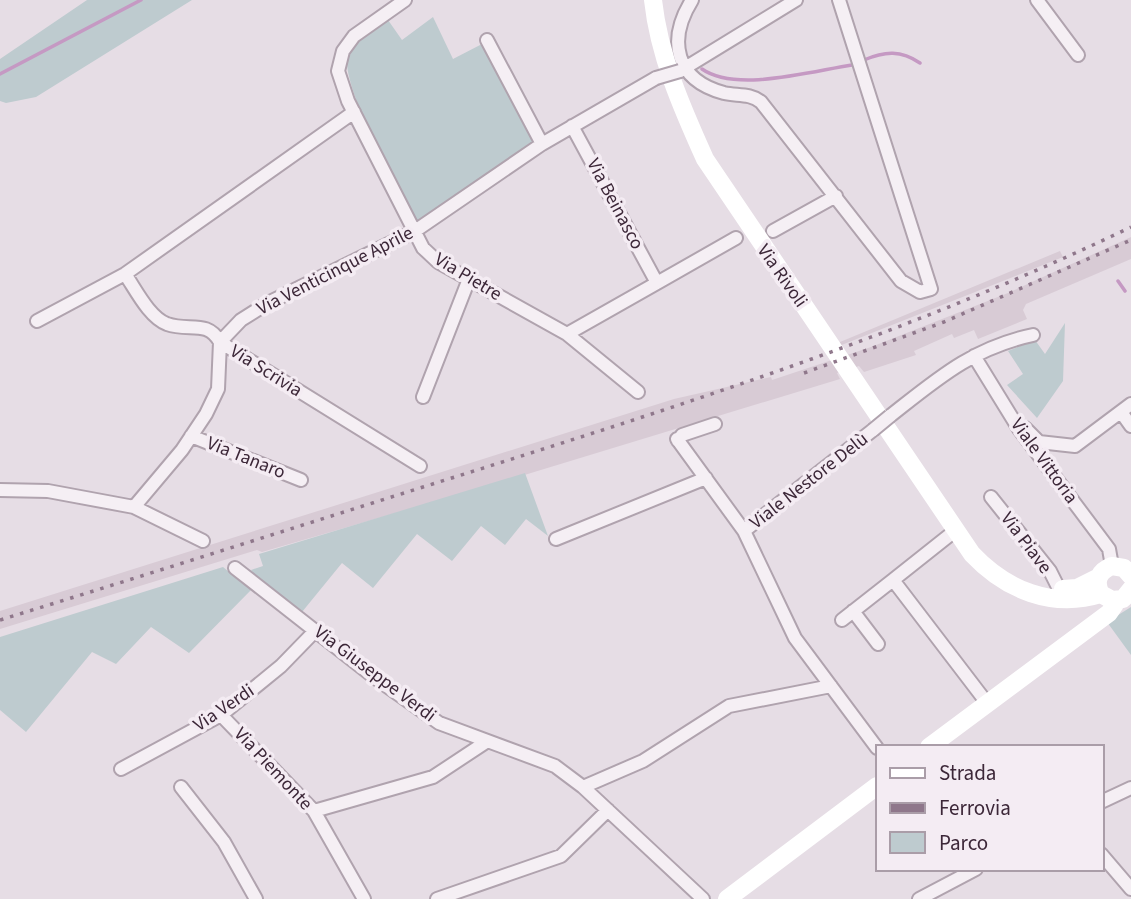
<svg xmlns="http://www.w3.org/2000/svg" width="1131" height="899" viewBox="0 0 1131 899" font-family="'Source Sans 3',sans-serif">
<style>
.built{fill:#d8cbd5}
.green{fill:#becbcf}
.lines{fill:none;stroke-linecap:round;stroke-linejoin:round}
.stream{stroke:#c599c3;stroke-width:3.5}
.street-casing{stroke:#b0a3ae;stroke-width:16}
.street{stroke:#f5eff4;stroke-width:12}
.secondary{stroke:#fff;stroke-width:18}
.rail{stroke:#8f778b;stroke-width:3.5;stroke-dasharray:3.5 7;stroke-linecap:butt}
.street-bridge-casing{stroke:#b0a3ae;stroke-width:16;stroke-linecap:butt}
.street-bridge{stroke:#f5eff4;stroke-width:12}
.labels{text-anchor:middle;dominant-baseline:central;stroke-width:7;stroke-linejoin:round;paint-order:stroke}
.street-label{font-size:19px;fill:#3c2738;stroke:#f4ecf3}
</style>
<rect width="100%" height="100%" fill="#e6dde5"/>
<path class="built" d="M 1131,237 L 1131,259 L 1026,304 L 1023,310 L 1027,319 L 978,339 L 974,330 L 954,338 L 952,334 L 914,351 L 916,355 L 864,372 L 859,366 L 837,373 L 840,379 L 478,489 L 262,552 L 257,550 L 0,629 L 0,611 L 674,399 L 771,377 L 772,380 L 871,347 L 1008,293 Z
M 1060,251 L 1063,257 L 839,346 L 840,342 Z"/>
<path class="green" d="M 87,0 L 192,0 L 36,97 L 6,103 L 0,101 L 0,59 Z
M 433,17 L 453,59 L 482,44 L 537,148 L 415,231 C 402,201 338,80 348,55 C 355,39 375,29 388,20 L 402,40 Z
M 1065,323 L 1063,381 L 1037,418 L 1007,385 L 1023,374 L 1008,351 L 1035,340 L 1045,354 Z
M 525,473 L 548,536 L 526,519 L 505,545 L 481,526 L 452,561 L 417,534 L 373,588 L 342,563 L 302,612 L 257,578 L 251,570 L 263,566 L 259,554 Z
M 223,567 L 251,590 L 189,653 L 151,627 L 116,664 L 92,652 L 26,732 L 0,710 L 0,637 Z
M 1131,607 L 1131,655 L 1107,622 Z"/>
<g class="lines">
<path class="stream" d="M 864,60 C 885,51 901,50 920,63
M 702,69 C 736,93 812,71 852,65
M 0,74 L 141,0
M 1118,281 L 1125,291"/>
<g class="street-casing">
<path id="street" d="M 405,0 L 354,36 L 343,51 L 338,71 L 348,101 L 423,248 L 438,262 L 567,334 L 638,392
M 692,0 C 667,40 675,80 724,93 C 737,96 750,93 761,102 L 901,281 L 920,292 L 931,289 L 839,0
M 1037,0 L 1078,55
M 487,40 L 542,144
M 680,71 L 796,0
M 773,231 L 836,196
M 125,274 C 136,290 149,317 167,324 C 189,332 207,319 220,342 L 420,466
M 657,283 L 736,238
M 37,321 L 125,274 L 354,112
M 567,334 L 657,283 L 572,126
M 974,356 L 1019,429 L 1109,549 L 1112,566
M 423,397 L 469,279
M 1121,412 L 1131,426
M 890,416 C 937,379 972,348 1033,335
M 1025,428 L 1039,442 L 1075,446 L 1131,404
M 191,436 L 301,480
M 677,439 L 744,531 L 795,638 L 877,748
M 678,441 L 682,435 L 715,424
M 0,490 L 48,491 L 134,507 L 203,541
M 991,497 L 1050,571 L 1059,589
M 134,507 L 182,450 L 206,414 L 218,389 L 220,342 L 241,320 L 268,303 L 415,231 L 542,144 L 656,78
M 956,530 L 893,580 L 987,703
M 744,531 L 873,430
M 556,539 L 706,478
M 235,568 L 374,677 L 439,723 L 555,766 L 583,787 L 703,899
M 853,611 L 878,644
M 842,620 L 893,580
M 221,715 L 314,811 L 364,899
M 121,769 L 221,715 L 281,666 L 316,630
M 181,787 L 224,842 L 256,899
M 583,787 L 643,761 L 729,706 L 831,686
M 1101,802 L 1131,788
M 314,811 L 433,777 L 486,742
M 1101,854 L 1131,889
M 437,899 L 561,856 L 608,810
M 919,899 L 976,869"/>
</g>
<use href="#street" class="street"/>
<path class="secondary" d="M 653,0 C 659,56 682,108 705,159 L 972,554 C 1006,590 1052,609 1101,594
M 1131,576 L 1124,568 L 1112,566 C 1099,571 1094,581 1101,594 L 1112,600 L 1123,599 L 1131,589
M 1063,589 L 1077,588 L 1099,577
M 929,747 L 1109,613 L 1118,600
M 727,899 L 877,786"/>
<path class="rail" d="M 804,373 L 944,322 L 1131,240
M 0,620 C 159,571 318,520 477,470 C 699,400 921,328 1131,227"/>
<g class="street-bridge-casing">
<path id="street-bridge" d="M 656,78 L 680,71
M 873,430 L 890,416"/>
</g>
<use href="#street-bridge" class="street-bridge"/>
</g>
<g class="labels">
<g class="street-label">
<text transform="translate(615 204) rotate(62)">Via Beinasco</text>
<text transform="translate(335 271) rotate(-27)">Via Venticinque Aprile</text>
<text transform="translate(782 276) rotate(55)">Via Rivoli</text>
<text transform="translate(468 277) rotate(31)">Via Pietre</text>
<text transform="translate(266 371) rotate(32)">Via Scrivia</text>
<text transform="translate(246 458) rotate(22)">Via Tanaro</text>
<text transform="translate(1044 461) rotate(54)">Viale Vittoria</text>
<text transform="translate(809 481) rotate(-38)">Viale Nestore Delù</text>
<text transform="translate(1026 543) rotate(53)">Via Piave</text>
<text transform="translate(375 674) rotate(37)">Via Giuseppe Verdi</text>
<text transform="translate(224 708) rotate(-34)">Via Verdi</text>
<text transform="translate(273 769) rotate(47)">Via Piemonte</text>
</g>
</g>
<rect x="876" y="745" width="228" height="126" fill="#f4ecf3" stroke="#aa9da8" stroke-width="2"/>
<rect x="890" y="768" width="35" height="10" fill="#ffffff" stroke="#aa9da8" stroke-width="2"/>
<text x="939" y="780" font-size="21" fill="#3c2738">Strada</text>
<rect x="890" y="803" width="35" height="10" fill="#8f778b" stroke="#aa9da8" stroke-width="2"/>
<text x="939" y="815" font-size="21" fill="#3c2738">Ferrovia</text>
<rect x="890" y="832" width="35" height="21" fill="#becbcf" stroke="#aa9da8" stroke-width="2"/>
<text x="939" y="850" font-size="21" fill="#3c2738">Parco</text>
</svg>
